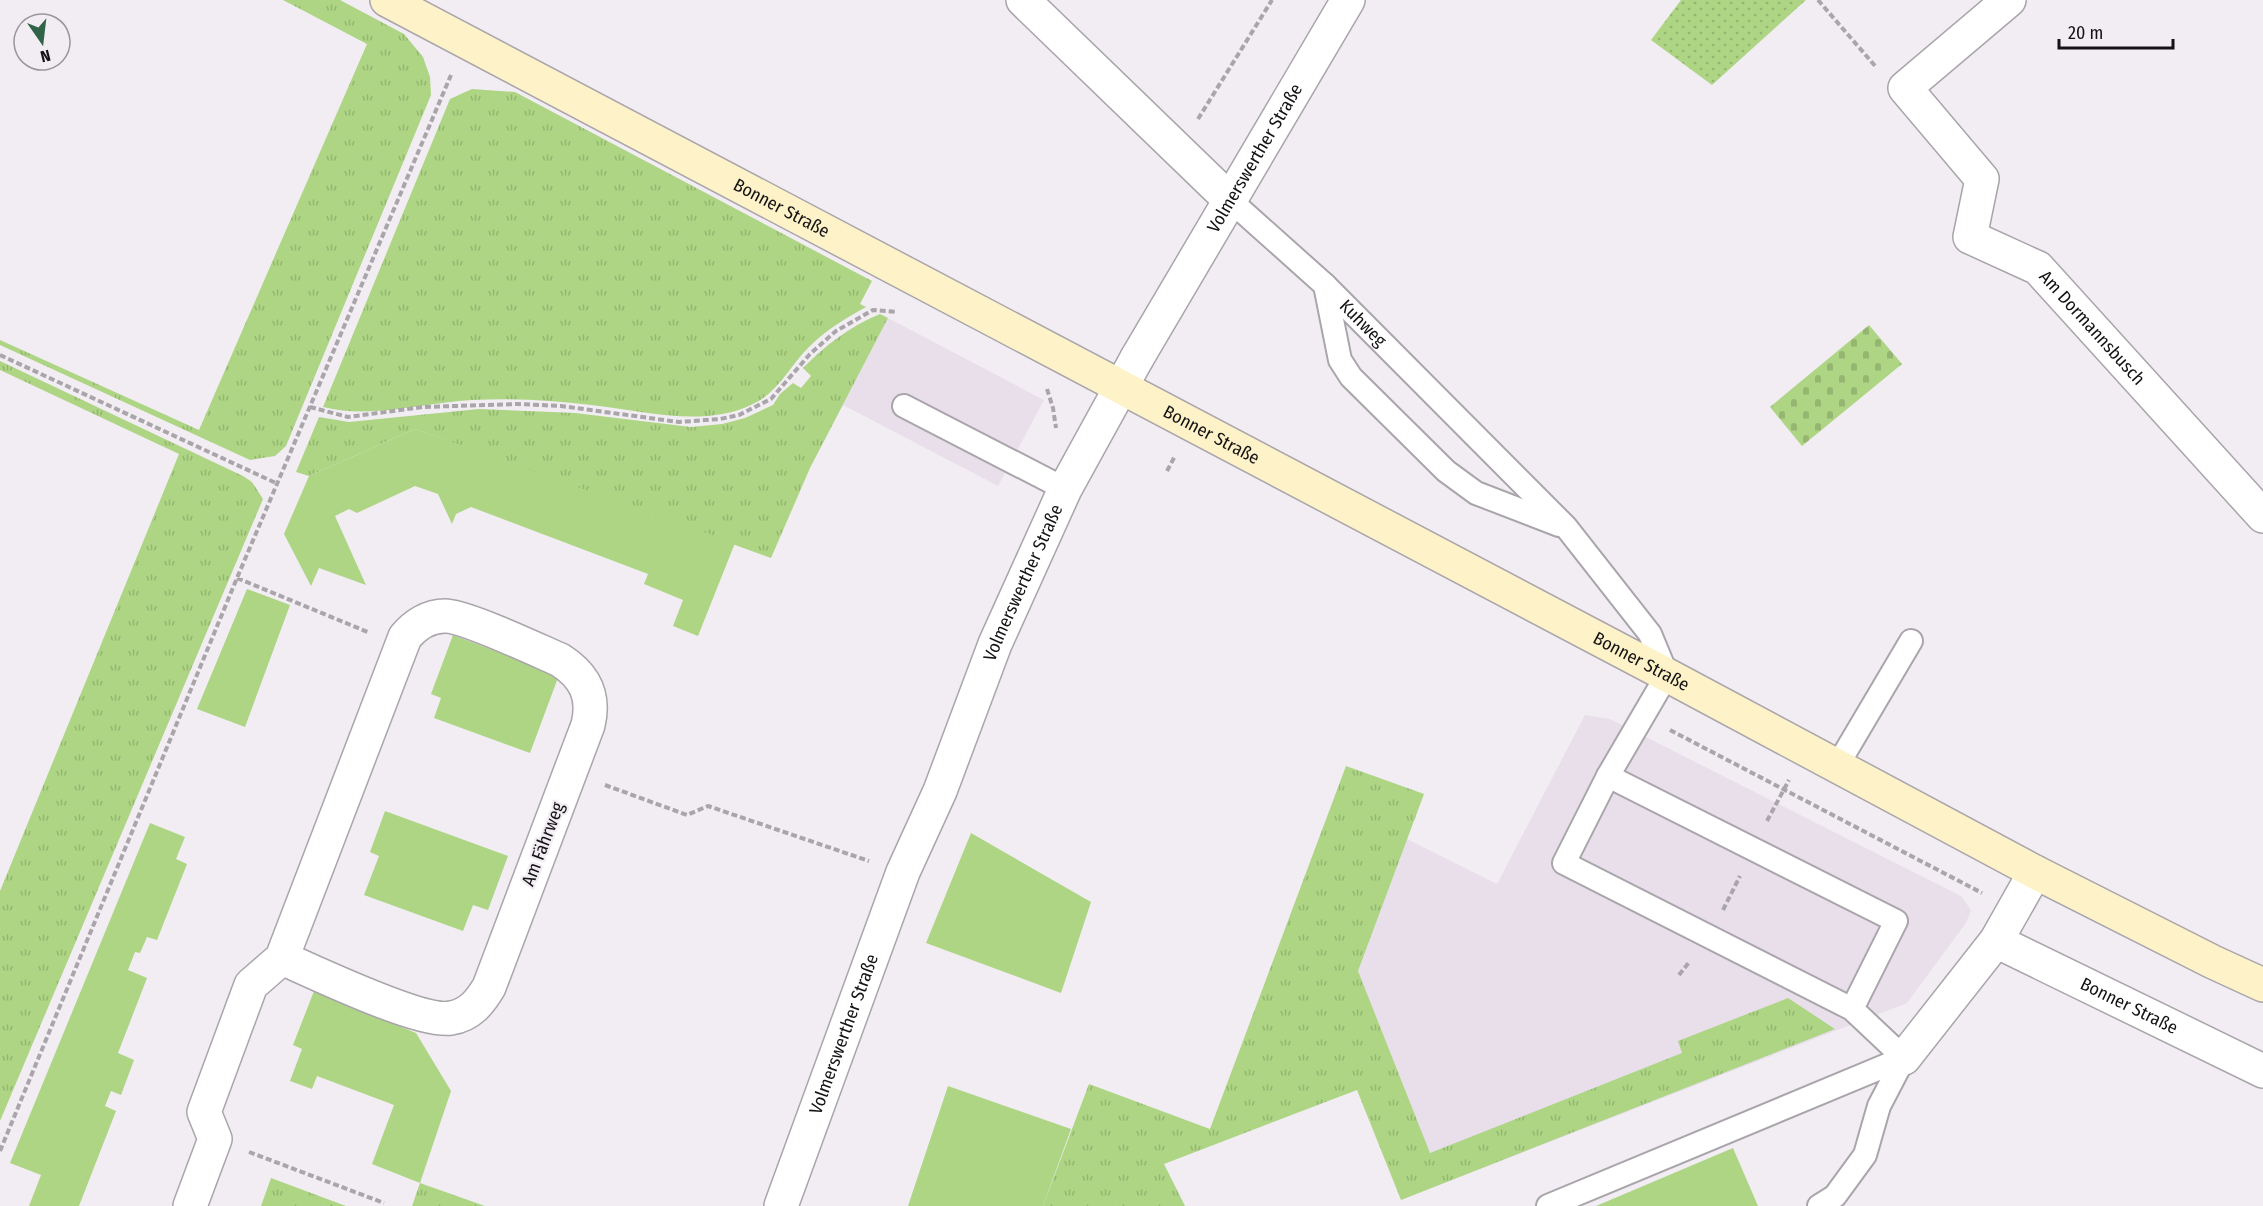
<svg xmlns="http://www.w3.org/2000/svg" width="2263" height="1206" viewBox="0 0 2263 1206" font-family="'Fira Sans Condensed',sans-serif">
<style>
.built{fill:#e8dfeb}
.grass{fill:url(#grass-tufts)}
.cemetery{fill:url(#cemetery-stones)}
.park{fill:url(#park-dots)}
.garden{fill:#add584}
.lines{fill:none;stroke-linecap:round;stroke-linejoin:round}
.service-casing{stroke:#a9a5ab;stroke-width:26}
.minor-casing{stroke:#a9a5ab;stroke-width:36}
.tertiary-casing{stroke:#a9a5ab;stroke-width:36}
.secondary-casing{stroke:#a9a5ab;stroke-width:36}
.path{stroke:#a9a5aa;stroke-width:4;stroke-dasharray:6 3;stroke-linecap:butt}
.service{stroke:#fff;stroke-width:22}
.minor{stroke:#fff;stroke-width:33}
.tertiary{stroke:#fff;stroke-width:33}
.secondary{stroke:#fdf2c8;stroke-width:33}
.labels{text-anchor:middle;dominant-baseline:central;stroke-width:4.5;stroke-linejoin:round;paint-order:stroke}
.street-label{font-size:18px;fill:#141214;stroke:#f2edf3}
</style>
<defs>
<pattern id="grass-tufts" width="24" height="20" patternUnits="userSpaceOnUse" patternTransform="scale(1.5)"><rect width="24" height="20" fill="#add584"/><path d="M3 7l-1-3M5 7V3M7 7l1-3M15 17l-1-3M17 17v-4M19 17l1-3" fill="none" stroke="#94b671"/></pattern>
<pattern id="cemetery-stones" width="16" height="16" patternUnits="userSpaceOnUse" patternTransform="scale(1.5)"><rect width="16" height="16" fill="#add584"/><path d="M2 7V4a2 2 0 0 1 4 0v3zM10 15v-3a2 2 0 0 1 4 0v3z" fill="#94b671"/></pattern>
<pattern id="park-dots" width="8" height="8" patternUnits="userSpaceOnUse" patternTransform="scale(1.5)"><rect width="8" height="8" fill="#add584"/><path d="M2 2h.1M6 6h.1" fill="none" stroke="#94b671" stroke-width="1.8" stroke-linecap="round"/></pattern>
</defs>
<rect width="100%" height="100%" fill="#f2edf3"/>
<path class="built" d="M 888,318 L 1044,400 L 998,486 L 843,405 Z
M 1585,715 L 1610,719 L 1961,896 L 1971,910 L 1966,923 L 1907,1003 L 1401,1200 L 1358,971 L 1407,839 L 1497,884 Z"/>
<path class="grass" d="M 283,0 L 340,0 L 404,34 L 423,57 L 430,77 L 431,95 L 286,446 L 275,456 L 250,460 L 0,345 L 0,340 L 199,430 L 367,44 Z
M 472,89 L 515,92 L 872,281 L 860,304 L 866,307 C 846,318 826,330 810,346 C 790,365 779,392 753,404 C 703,429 642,410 591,405 C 552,400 511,398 472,400 C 423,403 371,419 323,407 L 450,99 Z
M 880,314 L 888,318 L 810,468 L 771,558 L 415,429 L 309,476 L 296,472 L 319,417 L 349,422 L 479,409 L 575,413 L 691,427 L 722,424 L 745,418 L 773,405 L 780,394 L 793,383 L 801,388 L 811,376 L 803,368 C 827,344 849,327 880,314 Z
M 0,361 L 243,476 L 252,482 L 263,499 L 0,1121 L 0,891 L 179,454 L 0,370 Z
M 1346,766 L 1424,794 L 1358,971 L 1430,1153 L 1682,1053 L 1678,1041 L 1788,998 L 1835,1029 L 1401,1200 L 1357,1090 L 1164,1164 L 1185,1206 L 1043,1206 L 1089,1084 L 1210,1129 Z
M 271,1178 L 346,1206 L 261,1206 Z
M 420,1183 L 485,1206 L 412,1206 Z"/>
<path class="cemetery" d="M 1869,325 L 1902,364 L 1802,446 L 1770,407 Z"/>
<path class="park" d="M 1681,0 L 1806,0 L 1712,85 L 1651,40 Z"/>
<path class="garden" d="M 415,429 L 735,543 L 698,636 L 673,626 L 683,600 L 644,584 L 648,574 L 471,507 L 456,514 L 452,524 L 438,494 L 415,486 L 357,513 L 349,509 L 335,516 L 366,585 L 319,568 L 311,586 L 284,534 L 309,476 Z
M 247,589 L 290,605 L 245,727 L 197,709 Z
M 453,635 L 559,675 L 530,753 L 434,718 L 441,698 L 431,694 Z
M 385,811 L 508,856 L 488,910 L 473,905 L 463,931 L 364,895 L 379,856 L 370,852 Z
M 150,823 L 185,837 L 176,859 L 187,864 L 157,940 L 147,937 L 140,953 L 135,952 L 128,970 L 147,978 L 118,1053 L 134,1060 L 121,1095 L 111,1091 L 105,1106 L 116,1111 L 79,1206 L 29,1206 L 41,1175 L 10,1163 Z
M 971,833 L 1091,902 L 1061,993 L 926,943 Z
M 314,991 L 416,1033 L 451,1091 L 420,1183 L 372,1164 L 394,1105 L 317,1076 L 312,1089 L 290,1081 L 302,1049 L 293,1045 Z
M 948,1086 L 1071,1129 L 1043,1206 L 908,1206 Z
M 1733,1148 L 1758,1206 L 1596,1206 Z"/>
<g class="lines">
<g class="service-casing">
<g id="service">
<path id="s1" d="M 1231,201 L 1325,285 L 1566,527 L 1650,634 L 1667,675 L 1608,776"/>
<path d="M 1325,285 L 1340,360 L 1351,377 L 1446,471 L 1476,493 L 1559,525"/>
<path d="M 904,406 L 1065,489"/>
<path d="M 1837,766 L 1911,641"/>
<path d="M 1852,1009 L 1896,921 L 1608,776 L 1564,863 L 1852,1009 L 1904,1058"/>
<path d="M 1548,1206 L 1904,1058"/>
<path d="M 1819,1206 L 1835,1196 L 1865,1155 L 1879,1106 L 1904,1058"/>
</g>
</g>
<g class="minor-casing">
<g id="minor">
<path d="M 1023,0 L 1231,201"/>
<path id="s2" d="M 2009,0 L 1905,88 L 1982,179 L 1970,237 L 2038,268 L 2263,516"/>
<path id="s3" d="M 1137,358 L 1348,0"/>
<path id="s4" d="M 1996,941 L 2263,1071"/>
<path d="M 1904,1058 L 1996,941 L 2035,872"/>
<path d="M 190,1206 L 215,1139 L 204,1112 L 251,985 L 282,958 L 405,637 C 415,625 429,616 445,616 C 465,616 537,650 560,660 C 585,676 595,696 588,725 L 489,987 C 480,1002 470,1015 451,1018 C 422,1024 314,972 282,958"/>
</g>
</g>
<g class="tertiary-casing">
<g id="tertiary">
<path id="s5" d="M 781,1206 L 903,872 L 940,791 L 995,644 L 1065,489 L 1137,358"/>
</g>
</g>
<g class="secondary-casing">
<g id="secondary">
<path id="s6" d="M 387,0 L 1667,675 L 2035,872 L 2213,962 L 2263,985"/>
</g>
</g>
<path class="path" d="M 1818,0 L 1876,67
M 1198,119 L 1272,0
M 0,355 L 278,484
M 1047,389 L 1053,408 L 1056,428
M 310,407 L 348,417 L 423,407 L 518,404 L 561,406 L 679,422 L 720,419 L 739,415 L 771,399 L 810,354 L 836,331 L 873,310 L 897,312
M 1167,471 L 1175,456
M 237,578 L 370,633
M 1670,730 L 1982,893
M 605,785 L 687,815 L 708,806 L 869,861
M 1767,821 L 1789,780
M 1723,910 L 1740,876
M 1679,975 L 1690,961
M 0,1151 L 237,578 L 451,75
M 249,1152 L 384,1203"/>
<use href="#service" class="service"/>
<use href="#minor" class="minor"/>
<use href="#tertiary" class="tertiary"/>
<use href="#secondary" class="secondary"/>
</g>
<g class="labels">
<g class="street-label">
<text stroke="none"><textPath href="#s3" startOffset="232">Volmerswerther Straße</textPath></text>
<text stroke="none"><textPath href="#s6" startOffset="446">Bonner Straße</textPath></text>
<text stroke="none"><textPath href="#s1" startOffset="180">Kuhweg</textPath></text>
<text stroke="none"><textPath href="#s2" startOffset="470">Am Dormannsbusch</textPath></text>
<text stroke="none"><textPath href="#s6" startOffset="932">Bonner Straße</textPath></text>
<text stroke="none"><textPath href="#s5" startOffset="669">Volmerswerther Straße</textPath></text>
<text stroke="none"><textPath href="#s6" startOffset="1418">Bonner Straße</textPath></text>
<text transform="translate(543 844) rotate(-69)">Am Fährweg</text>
<text stroke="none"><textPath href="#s4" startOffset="148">Bonner Straße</textPath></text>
<text stroke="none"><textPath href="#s5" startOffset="183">Volmerswerther Straße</textPath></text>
</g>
</g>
<g transform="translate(42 42) rotate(166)"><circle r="28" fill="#f2edf3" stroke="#99959a" stroke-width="1.5"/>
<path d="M0-4.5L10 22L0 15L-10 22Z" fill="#2f6449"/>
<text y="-9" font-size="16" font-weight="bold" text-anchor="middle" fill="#141214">N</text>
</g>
<path d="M2059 39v9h114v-9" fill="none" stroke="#141214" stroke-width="3"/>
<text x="2068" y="39" font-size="18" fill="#141214" stroke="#f2edf3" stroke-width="4.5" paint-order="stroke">20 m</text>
</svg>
